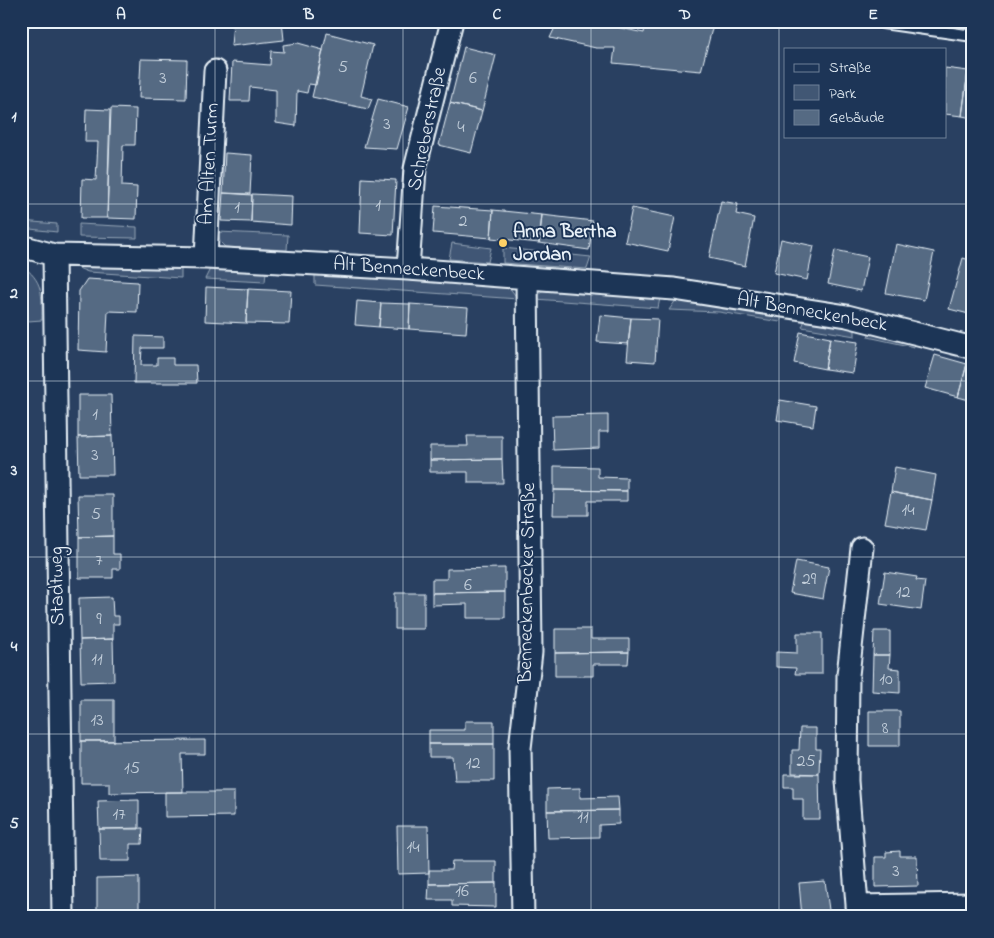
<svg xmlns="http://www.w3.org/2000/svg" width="994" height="938" viewBox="0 0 994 938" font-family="'Indie Flower',sans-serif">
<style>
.green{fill:#415774;stroke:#94a4b6}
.building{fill:#556a83;stroke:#e8f1f8}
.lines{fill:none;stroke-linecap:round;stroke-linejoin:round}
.service-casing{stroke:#e8f1f8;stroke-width:14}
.minor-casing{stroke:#e8f1f8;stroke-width:25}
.service{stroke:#1d3557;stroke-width:10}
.minor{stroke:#1d3557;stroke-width:21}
.grid{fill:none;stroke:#e8f1f8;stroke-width:1;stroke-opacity:0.55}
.poi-dot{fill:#ffd166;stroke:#1d3557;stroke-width:2}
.labels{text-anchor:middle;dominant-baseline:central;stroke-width:4;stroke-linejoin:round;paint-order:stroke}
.number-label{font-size:18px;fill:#c3cfdb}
.street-label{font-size:20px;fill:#e8f1f8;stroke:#1d3557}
.poi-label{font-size:20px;font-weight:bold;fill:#e8f1f8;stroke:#1d3557;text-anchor:start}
.neatline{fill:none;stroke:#e8f1f8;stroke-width:2}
.grid-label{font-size:16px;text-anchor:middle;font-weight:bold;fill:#e8f1f8}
</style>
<rect width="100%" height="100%" fill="#294061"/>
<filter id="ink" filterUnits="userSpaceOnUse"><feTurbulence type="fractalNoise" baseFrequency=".02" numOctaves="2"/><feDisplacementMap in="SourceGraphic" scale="10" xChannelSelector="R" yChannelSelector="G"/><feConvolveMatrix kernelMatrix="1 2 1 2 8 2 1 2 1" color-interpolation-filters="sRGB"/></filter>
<g filter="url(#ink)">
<path class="green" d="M 21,221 L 57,224 L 57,232 L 21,228 Z
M 79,224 L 137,227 L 137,238 L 79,237 Z
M 218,232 L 288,235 L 287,250 L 225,247 L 220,242 Z
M 452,243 L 491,248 L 488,262 L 449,259 Z
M 503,248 L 591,257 L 587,269 L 503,263 Z
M 82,264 L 181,265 L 181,278 L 88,272 L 78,268 Z
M 21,265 C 44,281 42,295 42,320 L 28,321 L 27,290 L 21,284 Z
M 210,269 L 266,272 L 265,282 L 205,279 Z
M 315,275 L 509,287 L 518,299 L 315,285 Z
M 544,289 L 660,298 L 658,308 L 535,299 Z
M 676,300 L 786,315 L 780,322 L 719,312 L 669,310 Z
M 805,320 L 855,328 L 855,336 L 802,327 Z
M 870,330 L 913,340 L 914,347 L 868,337 Z"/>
<path class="building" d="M 21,21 L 30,21 L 21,51 Z
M 282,21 L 284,40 L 231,46 L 233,22 Z
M 558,21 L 588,21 L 644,33 L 646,21 L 714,21 L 701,71 L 613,63 L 615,48 L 596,48 L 550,38 Z
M 327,33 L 373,45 L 361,96 L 372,99 L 368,109 L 312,97 Z
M 298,43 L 323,50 L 316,85 L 309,84 L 307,93 L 297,91 L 296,126 L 276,123 L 276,90 L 250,87 L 249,101 L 230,101 L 232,62 L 270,65 L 271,51 L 284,52 L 283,45 Z
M 464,47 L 496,55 L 482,111 L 450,103 Z
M 21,54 L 27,55 L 21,73 Z
M 141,59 L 187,60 L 186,99 L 139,98 Z
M 945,68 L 968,71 L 962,116 L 945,114 Z
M 968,71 L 973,72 L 973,118 L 962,116 Z
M 378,99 L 409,107 L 397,149 L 364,147 Z
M 450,103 L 482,111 L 471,153 L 439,145 Z
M 111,108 L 136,109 L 135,145 L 123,145 L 122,186 L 137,187 L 136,219 L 107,218 Z
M 86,109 L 110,110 L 107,218 L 81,218 L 82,179 L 96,180 L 98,142 L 85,142 Z
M 225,153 L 252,155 L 250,194 L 223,193 Z
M 362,178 L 396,180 L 393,235 L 360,233 Z
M 223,193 L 252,195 L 251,222 L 221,221 Z
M 252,194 L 292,196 L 291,225 L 251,222 Z
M 721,201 L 738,204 L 736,214 L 754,218 L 745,266 L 709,258 Z
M 435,206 L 493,210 L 491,238 L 433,233 Z
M 632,208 L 675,217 L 668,251 L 625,242 Z
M 493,210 L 542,215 L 539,243 L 491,238 Z
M 542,215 L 593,221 L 589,250 L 539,243 Z
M 781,239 L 814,246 L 807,280 L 774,273 Z
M 896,244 L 934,252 L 924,300 L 886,293 Z
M 835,250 L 868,257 L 861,291 L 828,284 Z
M 963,258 L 973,261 L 973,315 L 949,309 Z
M 87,279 L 138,282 L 137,312 L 108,311 L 106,352 L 78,350 L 79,291 Z
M 206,287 L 248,289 L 246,323 L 205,321 Z
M 248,289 L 291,291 L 289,324 L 246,323 Z
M 357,301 L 381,303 L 379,327 L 355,325 Z
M 381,303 L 410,304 L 409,329 L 379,327 Z
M 410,304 L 468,308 L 466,333 L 409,329 Z
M 600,315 L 631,318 L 628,344 L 597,342 Z
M 631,318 L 658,319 L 655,362 L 627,360 Z
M 800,332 L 830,338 L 825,369 L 794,363 Z
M 135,336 L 163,337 L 163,348 L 142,348 L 141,365 L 157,365 L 157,358 L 173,358 L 173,365 L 196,365 L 197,383 L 134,383 Z
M 830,338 L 858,342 L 853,373 L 825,369 Z
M 935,355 L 967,364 L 958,397 L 925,388 Z
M 967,364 L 973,366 L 973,401 L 958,397 Z
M 78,395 L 111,395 L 112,436 L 78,437 Z
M 780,400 L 816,406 L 813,426 L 777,420 Z
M 608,415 L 608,432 L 599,432 L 599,448 L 553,450 L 552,416 Z
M 112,436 L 113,475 L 79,475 L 78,437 Z
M 467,436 L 502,436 L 502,459 L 430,460 L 430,446 L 468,446 Z
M 502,459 L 503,483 L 468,483 L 468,472 L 430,472 L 430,460 Z
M 554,466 L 598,467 L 598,477 L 627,478 L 627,491 L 554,490 Z
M 895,467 L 936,475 L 932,500 L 891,492 Z
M 554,490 L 627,491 L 627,501 L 588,501 L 588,515 L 553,515 Z
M 891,492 L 932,500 L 926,530 L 885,523 Z
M 78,495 L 113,495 L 113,536 L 79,537 Z
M 113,536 L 113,554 L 120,554 L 120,569 L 113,569 L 113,578 L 79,578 L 79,537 Z
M 796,561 L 829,567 L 823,599 L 790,593 Z
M 505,568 L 505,592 L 432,593 L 432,579 L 447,579 L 447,569 Z
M 885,572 L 917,577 L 916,580 L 925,581 L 921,610 L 880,604 Z
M 505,592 L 505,618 L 467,618 L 467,604 L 432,605 L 432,593 Z
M 395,593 L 424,593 L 424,629 L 395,629 Z
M 112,597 L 113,616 L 119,616 L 119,624 L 113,624 L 113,639 L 80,640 L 79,598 Z
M 555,629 L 591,629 L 591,639 L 629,639 L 629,652 L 555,653 Z
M 874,631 L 890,631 L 890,655 L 873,655 Z
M 797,633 L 822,633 L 822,674 L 795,674 L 796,668 L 776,667 L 776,652 L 797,653 Z
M 113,639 L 114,681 L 81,682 L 80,640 Z
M 629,652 L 628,664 L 593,664 L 593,676 L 555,676 L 555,653 Z
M 873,655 L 890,655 L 889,668 L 900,669 L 900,693 L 872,691 Z
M 81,700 L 114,700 L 114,741 L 81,741 Z
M 869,711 L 900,711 L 900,746 L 869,746 Z
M 465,721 L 494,721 L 494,744 L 429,744 L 429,730 L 465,730 Z
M 800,728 L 816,728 L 816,749 L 820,749 L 819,774 L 792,773 L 792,750 L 799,750 Z
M 205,740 L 205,754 L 182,754 L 183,792 L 109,793 L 109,783 L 81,783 L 81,741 Z
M 429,744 L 494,744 L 494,781 L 455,781 L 453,757 L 429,757 Z
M 784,774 L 819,774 L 820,819 L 803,819 L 803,799 L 793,799 L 793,787 L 784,787 Z
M 580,788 L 580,798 L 618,797 L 619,810 L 547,811 L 547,789 Z
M 165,792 L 234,792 L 234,816 L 165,817 Z
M 139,800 L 139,829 L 99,829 L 98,801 Z
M 619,810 L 619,824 L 599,825 L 599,837 L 548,838 L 547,811 Z
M 397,826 L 428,826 L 429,873 L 398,874 Z
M 143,828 L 142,844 L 130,844 L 130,861 L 100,861 L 99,829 Z
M 900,851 L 900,856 L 917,856 L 918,886 L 875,887 L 875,857 L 886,857 L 886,852 Z
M 452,861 L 496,861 L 496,883 L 429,884 L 429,870 L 451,870 Z
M 139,877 L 139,915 L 97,915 L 97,878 Z
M 825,881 L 830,917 L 802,917 L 799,883 Z
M 496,883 L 496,907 L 452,906 L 452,900 L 428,900 L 429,884 Z
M 495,914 L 495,917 L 463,917 L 463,916 Z"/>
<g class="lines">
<g class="service-casing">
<path id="service" d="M 883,23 L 973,36"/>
</g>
<g class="minor-casing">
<path id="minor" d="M 21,246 L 54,255 L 206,258 L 408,269 L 674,289 L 847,316 L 973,348
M 54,255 L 63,917
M 206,258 L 215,71
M 408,269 L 415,169 L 452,21
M 857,906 L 973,904
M 523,917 L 520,748 L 531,652 L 527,279
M 858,917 L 847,781 L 848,675 L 862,548"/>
</g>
<use href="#service" class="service"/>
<use href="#minor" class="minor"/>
</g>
</g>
<path class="grid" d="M 215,21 L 215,917M 403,21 L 403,917M 591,21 L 591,917M 779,21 L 779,917M 21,204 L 973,204M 21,381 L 973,381M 21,557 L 973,557M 21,734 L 973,734"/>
<circle class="poi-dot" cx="503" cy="243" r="5"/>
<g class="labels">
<g class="number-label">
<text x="343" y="68">5</text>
<text x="163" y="79">3</text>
<text x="473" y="79">6</text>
<text x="387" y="125">3</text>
<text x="461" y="128">4</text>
<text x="378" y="206">1</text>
<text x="237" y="208">1</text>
<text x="463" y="222">2</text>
<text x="95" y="415">1</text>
<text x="95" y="456">3</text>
<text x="908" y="511">14</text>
<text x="96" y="515">5</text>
<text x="99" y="561">7</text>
<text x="809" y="580">29</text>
<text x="468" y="586">6</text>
<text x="903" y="593">12</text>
<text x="99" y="620">9</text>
<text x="97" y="660">11</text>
<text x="886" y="680">10</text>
<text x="97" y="721">13</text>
<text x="885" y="729">8</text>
<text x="806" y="762">25</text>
<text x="473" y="764">12</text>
<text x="132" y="769">15</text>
<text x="119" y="815">17</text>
<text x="583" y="818">11</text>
<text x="413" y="848">14</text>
<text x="896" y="872">3</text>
<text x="462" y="892">16</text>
</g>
<g class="street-label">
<text transform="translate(428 129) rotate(-78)">Schreberstraße</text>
<text transform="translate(210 164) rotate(-87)">Am Alten Turm</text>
<text transform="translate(409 270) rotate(4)">Alt Benneckenbeck</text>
<text transform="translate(812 313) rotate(10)">Alt Benneckenbeck</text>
<text transform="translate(528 583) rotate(-89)">Benneckenbecker Straße</text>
<text transform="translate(58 586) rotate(-91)">Stadtweg</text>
</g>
<g class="poi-label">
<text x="513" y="232">Anna Bertha<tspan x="513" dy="23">Jordan</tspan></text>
</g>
</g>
<rect width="994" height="938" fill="none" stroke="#1d3557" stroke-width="55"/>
<rect x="784" y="48" width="162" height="90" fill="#1d3557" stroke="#6e8097"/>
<rect x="794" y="64" width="25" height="8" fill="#1d3557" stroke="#6e8097"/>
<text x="829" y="72" font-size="15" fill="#e8f1f8">Straße</text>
<rect x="794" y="85" width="25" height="15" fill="#415774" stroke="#6e8097"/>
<text x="829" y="98" font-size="15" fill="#e8f1f8">Park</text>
<rect x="794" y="110" width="25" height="15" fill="#556a83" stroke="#6e8097"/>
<text x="829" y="122" font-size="15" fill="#e8f1f8">Gebäude</text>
<rect x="28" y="28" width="938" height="882" class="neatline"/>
<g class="grid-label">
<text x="121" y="19">A</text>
<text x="309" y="19">B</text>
<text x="497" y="19">C</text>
<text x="685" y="19">D</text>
<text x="873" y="19">E</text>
<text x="14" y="121">1</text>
<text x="14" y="298">2</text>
<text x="14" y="475">3</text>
<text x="14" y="651">4</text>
<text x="14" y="828">5</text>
</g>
</svg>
